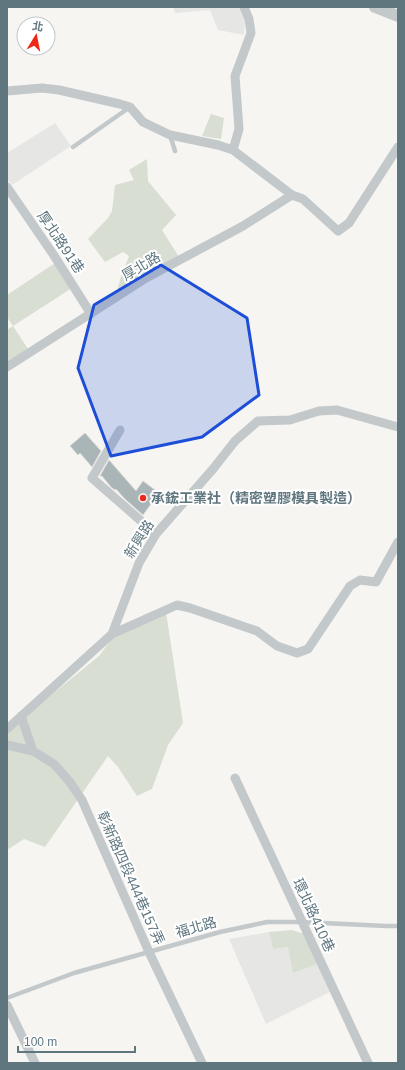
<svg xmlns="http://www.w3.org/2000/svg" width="405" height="1070" viewBox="0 0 405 1070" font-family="Arial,'Noto Sans TC',sans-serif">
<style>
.built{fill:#e6e7e5}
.green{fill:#d8ded2}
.building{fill:#a9b5b7;stroke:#d7d7d4}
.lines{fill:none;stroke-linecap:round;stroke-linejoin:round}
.service{stroke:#c3c8ca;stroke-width:4.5}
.minor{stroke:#c3c8ca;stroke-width:9}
.tertiary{stroke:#c3c8ca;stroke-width:12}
.marked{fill:#1d4ed8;fill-opacity:0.2;stroke:#1d4ed8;stroke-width:3;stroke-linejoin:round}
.poi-dot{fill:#ef2919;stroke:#fff;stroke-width:1.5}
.labels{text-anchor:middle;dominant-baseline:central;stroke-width:4;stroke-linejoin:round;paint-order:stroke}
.street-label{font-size:14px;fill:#5f767f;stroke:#fff}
.poi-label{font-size:14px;font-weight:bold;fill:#5f767f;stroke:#fff;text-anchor:start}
</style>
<rect width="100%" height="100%" fill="#f6f5f2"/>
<path class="built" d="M 173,7 L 240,7 L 245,20 L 244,35 L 218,30 L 210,10 L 175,13 Z
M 55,123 L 71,146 L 12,185 L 7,179 L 7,153 Z
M 269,932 L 273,949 L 288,947 L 319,963 L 332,991 L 266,1024 L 229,939 Z"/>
<path class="green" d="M 211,114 L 224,118 L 221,139 L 202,136 Z
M 147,159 L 148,181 L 176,215 L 162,230 L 179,257 L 115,299 L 121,276 L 129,256 L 123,252 L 105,262 L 88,239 L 108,218 L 112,211 L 115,185 L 134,180 L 129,170 Z
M 55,263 L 72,288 L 13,326 L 30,352 L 7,366 L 7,330 L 13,326 L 7,317 L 7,295 Z
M 166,612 L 183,723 L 168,745 L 152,789 L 137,796 L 118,767 L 108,756 L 45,847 L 24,839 L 7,850 L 7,735 L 19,721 L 99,656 L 117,632 Z
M 292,930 L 304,934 L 319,963 L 293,973 L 288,947 L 273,949 L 269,932 Z"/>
<path class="building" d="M 85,433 L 101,451 L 92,467 L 80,453 L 78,455 L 70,446 Z
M 109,460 L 136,491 L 143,481 L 159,493 L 143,515 L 125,499 L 116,489 L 115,490 L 111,487 L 102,476 L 100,476 Z"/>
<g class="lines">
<path class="service" d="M 170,135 L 175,151
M 73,147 L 130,107
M 7,998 L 74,973 L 220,932 L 267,922 L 302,922 L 386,926 L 398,926"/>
<path class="minor" d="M 7,91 L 42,88 L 59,90 L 120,104 L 130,107 L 143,122 L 170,135 L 218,145 L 233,150 L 292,195 L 303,199 L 338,231 L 349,223 L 398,147
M 233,150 L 239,129 L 235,76 L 251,33 L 249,19 L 244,7
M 7,187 L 53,254 L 91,314
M 7,367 L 146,278 L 243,226 L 292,195
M 120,430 L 92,478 L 156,534
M 112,634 L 177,605 L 190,608 L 257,631 L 277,646 L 297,653 L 308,649 L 350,586 L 360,580 L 376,582 L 398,542
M 21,716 L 33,751 L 54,764 L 69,781 L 82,800 L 149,952 L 202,1063
M 7,729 L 112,634 L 139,563 L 156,534 L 213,469 L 235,441 L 258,421 L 290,420 L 319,411 L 337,410 L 398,427
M 7,745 L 33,751
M 235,778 L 368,1063
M 7,1005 L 35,1063"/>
<path class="tertiary" d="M 375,7 L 398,16"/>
</g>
<path class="marked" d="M 161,265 L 247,318 L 259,395 L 202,437 L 111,456 L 78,368 L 94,305 Z"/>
<circle class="poi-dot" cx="143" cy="498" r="4"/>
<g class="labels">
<g class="street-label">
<text transform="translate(61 242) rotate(56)">厚北路91巷</text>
<text transform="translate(141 266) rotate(-31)">厚北路</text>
<text transform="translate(139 539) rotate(-58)">新興路</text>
<text transform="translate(131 878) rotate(66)">彰新路四段444巷157弄</text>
<text transform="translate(314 915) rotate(65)">環北路410巷</text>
<text transform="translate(196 927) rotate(-16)">福北路</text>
</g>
<g class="poi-label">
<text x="151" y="498">承鋐工業社（精密塑膠模具製造）</text>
</g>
</g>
<rect width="405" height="1070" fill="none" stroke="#5f767f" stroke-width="16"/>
<g transform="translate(36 36) rotate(10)"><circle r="19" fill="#ffffff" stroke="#bfc8cc"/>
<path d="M0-3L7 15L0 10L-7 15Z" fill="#ef2919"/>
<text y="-6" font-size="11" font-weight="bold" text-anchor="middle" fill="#5f767f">北</text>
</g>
<path d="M18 1046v6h117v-6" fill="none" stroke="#5f767f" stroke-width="2"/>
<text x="24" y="1046" font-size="12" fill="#5f767f" stroke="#ffffff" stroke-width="3" paint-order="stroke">100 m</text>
</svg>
